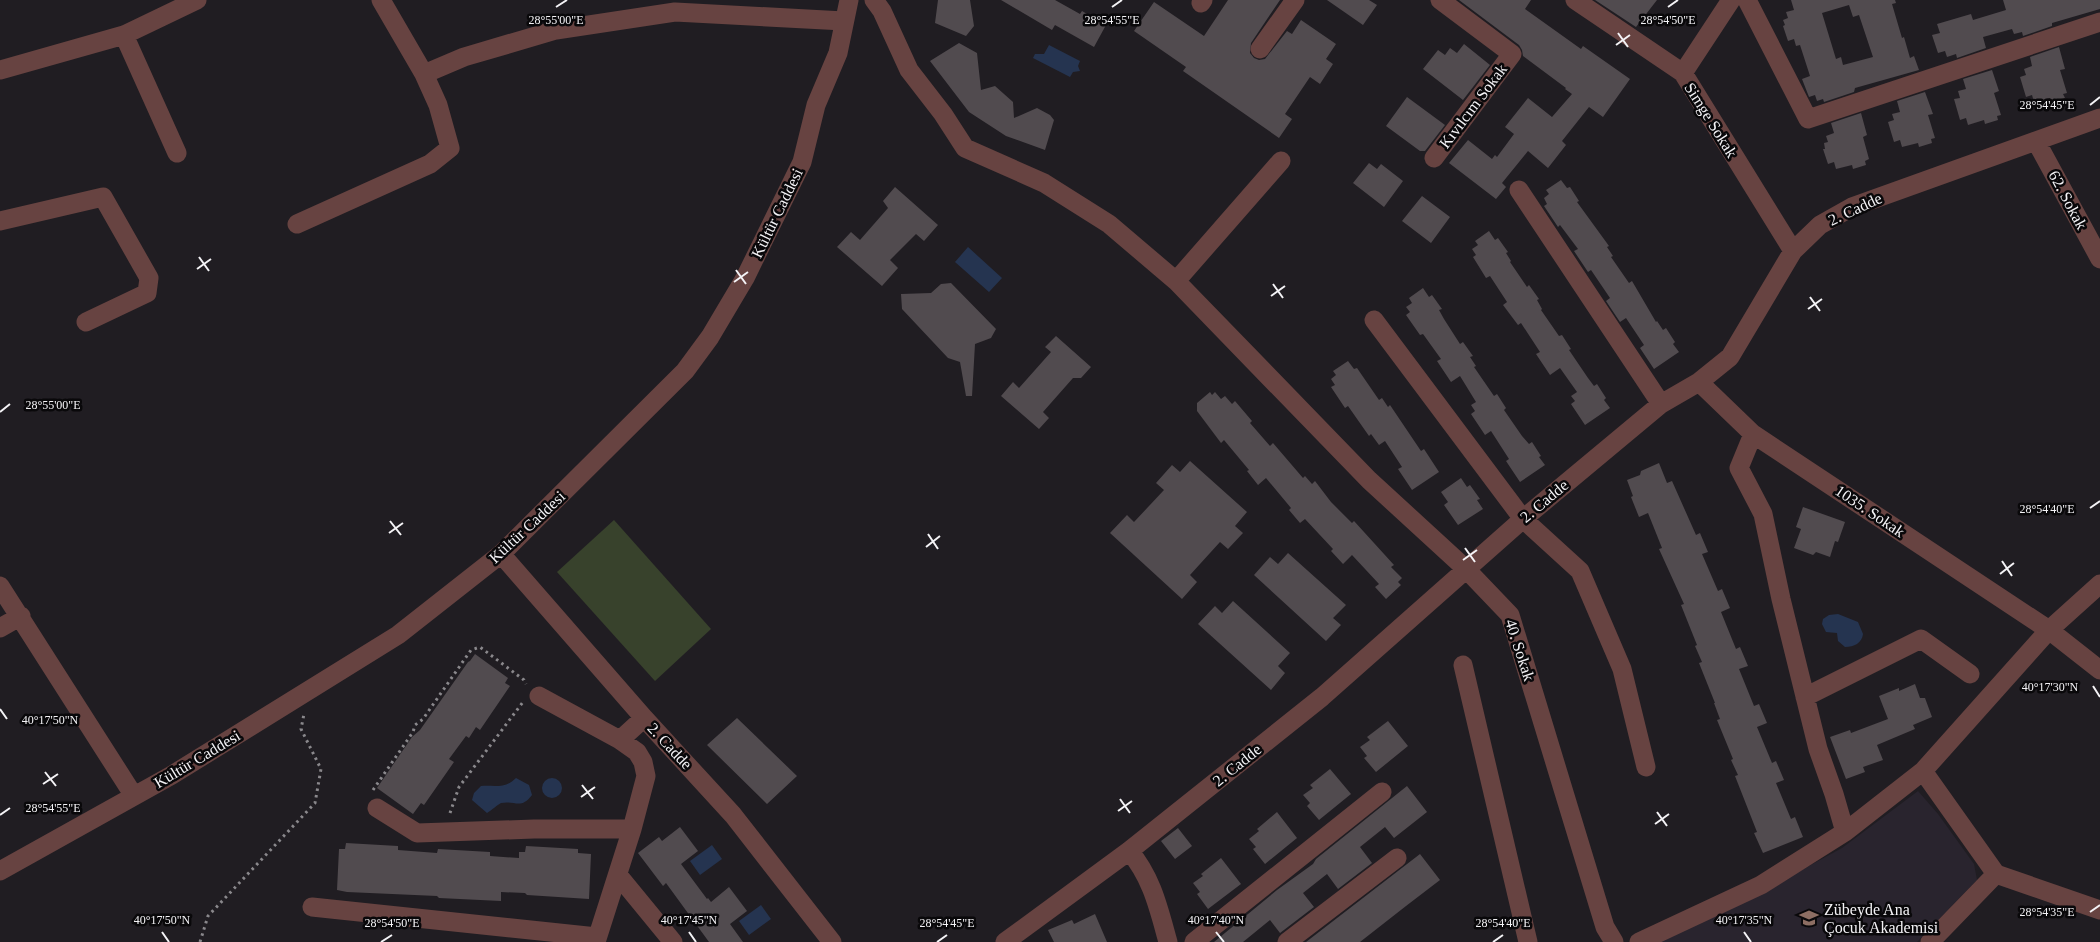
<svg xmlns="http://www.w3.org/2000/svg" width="2100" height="942" viewBox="0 0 2100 942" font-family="Georgia,serif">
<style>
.built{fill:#29242e}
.green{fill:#38422c}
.water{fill:#253450}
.building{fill:#514b4f;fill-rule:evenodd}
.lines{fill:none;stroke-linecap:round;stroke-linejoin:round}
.path{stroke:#8a888c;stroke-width:3;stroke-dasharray:2.5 4;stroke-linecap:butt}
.minor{stroke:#674341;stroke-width:19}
.ticks{fill:none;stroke:#f4f3f6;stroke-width:2}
.labels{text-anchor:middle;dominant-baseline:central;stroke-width:5;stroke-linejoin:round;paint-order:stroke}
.street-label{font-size:16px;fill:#f4f3f6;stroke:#09080a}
.poi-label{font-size:16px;fill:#f4f3f6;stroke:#09080a;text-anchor:start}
.ticks-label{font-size:12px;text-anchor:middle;fill:#f4f3f6;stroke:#09080a;stroke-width:5;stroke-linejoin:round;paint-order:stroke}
</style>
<rect width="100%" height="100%" fill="#201d22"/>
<path class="built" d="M 1918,791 L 1938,814 L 1974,864 L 1977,880 L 1917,942 L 1654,942 L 1761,892 L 1842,848 Z"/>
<path class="green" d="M 614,520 L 711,629 L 655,681 L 557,572 Z"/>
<path class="water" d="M 1049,45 L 1080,61 L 1078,66 L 1080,71 L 1073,72 L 1070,77 L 1033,58 L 1035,54 L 1044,54 Z
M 968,247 L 1002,278 L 989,292 L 955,262 Z
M 1838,614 L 1858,622 L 1863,634 C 1862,643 1854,647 1845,647 L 1838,641 L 1837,633 L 1826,632 L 1822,624 L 1823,619 L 1829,615 Z
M542 788a10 10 0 1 1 20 0a10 10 0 1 1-20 0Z
M 516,778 L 529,785 L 532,795 C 521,810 515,800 501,803 C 497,805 492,810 487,813 L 472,800 L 474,793 L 481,786 C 495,785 505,789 516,778 Z
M 712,845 L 722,859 L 700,875 L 690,861 Z
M 761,905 L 771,919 L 749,935 L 739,921 Z"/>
<path class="building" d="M 938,0 L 970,0 L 974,26 L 966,36 L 935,23 Z
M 1001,0 L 1055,0 L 1080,14 L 1082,11 L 1106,25 L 1094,47 L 1055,25 L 1052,30 Z
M 1228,0 L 1280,0 L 1251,43 L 1250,53 L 1254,58 L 1259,60 L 1265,59 L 1287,31 L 1292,34 L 1301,20 L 1336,44 L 1326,59 L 1333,64 L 1320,84 L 1310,77 L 1285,114 L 1292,119 L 1279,138 L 1183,71 L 1186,67 L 1134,31 L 1154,2 L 1204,36 Z
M 1327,0 L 1369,0 L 1377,5 L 1363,25 Z
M 1459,0 L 1531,0 L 1525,9 L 1581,49 L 1583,46 L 1630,79 L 1603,117 L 1589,107 L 1562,141 L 1566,145 L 1548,168 L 1528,151 L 1502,183 L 1506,187 L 1496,199 L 1449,163 L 1468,140 L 1492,159 L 1495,155 L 1497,157 L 1514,134 L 1505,127 L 1528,98 L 1552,117 L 1572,94 L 1565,89 L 1566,88 L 1523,56 L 1522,50 L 1519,45 Z
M 1595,0 L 1657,0 L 1636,27 Z
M 1791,0 L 1895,0 L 1896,3 L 1892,4 L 1902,38 L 1904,37 L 1910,58 L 1914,56 L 1919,70 L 1855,88 L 1854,92 L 1824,102 L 1823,99 L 1817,101 L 1815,95 L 1809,97 L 1802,79 L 1810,76 L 1800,45 L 1796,46 L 1794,39 L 1788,41 L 1783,26 L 1785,25 L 1783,20 L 1788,18 L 1786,12 L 1794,10 ZM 1849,5 L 1853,17 L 1859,15 L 1873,57 L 1843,65 L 1841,57 L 1836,59 L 1822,13 Z
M 2003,0 L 2100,0 L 2100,9 L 2052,23 L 2052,26 L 2023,36 L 2022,32 L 2014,34 L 2012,29 L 1983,37 L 1986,48 L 1957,58 L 1956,54 L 1947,57 L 1945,51 L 1938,53 L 1932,35 L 1940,33 L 1937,24 L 1971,14 L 1973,20 L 2006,10 Z
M 959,43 L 977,53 L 981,90 L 995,86 L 1013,102 L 1014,118 L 1037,108 L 1050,115 L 1054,120 L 1045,150 L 1006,136 L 969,112 L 930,61 Z
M 1464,44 L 1490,65 L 1463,100 L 1423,69 L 1438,50 L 1445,55 L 1450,48 L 1457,53 Z
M 2059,47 L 2065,69 L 2060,70 L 2067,93 L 2063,94 L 2065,98 L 2051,102 L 2050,98 L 2034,102 L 2032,95 L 2026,97 L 2020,77 L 2026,75 L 2024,69 L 2032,66 L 2030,57 Z
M 1992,70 L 1999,91 L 1994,93 L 2001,115 L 1997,116 L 1998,120 L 1985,124 L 1984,120 L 1968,125 L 1966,118 L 1960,120 L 1954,99 L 1960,98 L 1958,91 L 1966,89 L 1963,79 Z
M 1925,92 L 1933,114 L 1928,115 L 1935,138 L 1931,139 L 1932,143 L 1919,147 L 1918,143 L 1902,147 L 1900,140 L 1894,142 L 1888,122 L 1894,120 L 1892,114 L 1900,112 L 1897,101 Z
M 1407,97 L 1445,125 L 1425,151 L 1420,151 L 1386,126 Z
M 1861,113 L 1867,135 L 1863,137 L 1869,159 L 1865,161 L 1866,165 L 1853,169 L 1852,165 L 1836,169 L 1834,162 L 1828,164 L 1823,149 L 1825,149 L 1824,143 L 1828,142 L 1826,136 L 1834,133 L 1831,123 Z
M 1369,163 L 1377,169 L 1381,164 L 1403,181 L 1384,207 L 1353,183 Z
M 1561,180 L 1567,188 L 1570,187 L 1579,201 L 1577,202 L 1609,246 L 1607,247 L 1613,256 L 1611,257 L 1629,283 L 1632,281 L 1656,322 L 1657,321 L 1663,330 L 1666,328 L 1675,342 L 1673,344 L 1679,352 L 1654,369 L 1640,348 L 1644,345 L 1626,318 L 1620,322 L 1606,301 L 1610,298 L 1591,270 L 1588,272 L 1574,251 L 1578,249 L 1560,225 L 1558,227 L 1544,206 L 1547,204 L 1544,198 L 1549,194 L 1546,190 Z
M 895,187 L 938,225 L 924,241 L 916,234 L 890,260 L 898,268 L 882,286 L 837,247 L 851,232 L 860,240 L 888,208 L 883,201 Z
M 1422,196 L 1450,217 L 1431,243 L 1402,221 Z
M 1489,231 L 1495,240 L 1498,238 L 1508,252 L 1506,253 L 1511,261 L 1510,262 L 1527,287 L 1529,285 L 1539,299 L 1537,300 L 1542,309 L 1541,310 L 1559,336 L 1562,335 L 1571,349 L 1569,350 L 1588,378 L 1594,386 L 1597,384 L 1606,398 L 1604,400 L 1610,408 L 1585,425 L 1571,404 L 1575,401 L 1571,396 L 1577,392 L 1560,368 L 1550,375 L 1536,354 L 1540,352 L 1521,323 L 1518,325 L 1503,305 L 1507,302 L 1490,276 L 1486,278 L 1473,257 L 1476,255 L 1472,249 L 1478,245 L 1475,241 Z
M 951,283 L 996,329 L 991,338 L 975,344 L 972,396 L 966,396 L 960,362 L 948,358 L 902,309 L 901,294 L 931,293 L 941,284 Z
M 1423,288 L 1429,297 L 1432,295 L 1442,309 L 1439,310 L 1444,319 L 1460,344 L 1463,342 L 1473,356 L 1470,357 L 1476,366 L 1474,367 L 1494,396 L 1497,394 L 1506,408 L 1504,410 L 1522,436 L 1529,444 L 1532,442 L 1541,456 L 1539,457 L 1545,465 L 1520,482 L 1506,461 L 1509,459 L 1491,431 L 1485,435 L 1471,414 L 1475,411 L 1471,405 L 1476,402 L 1460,376 L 1451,382 L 1437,361 L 1441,359 L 1423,334 L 1420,335 L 1406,315 L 1410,312 L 1406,307 L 1412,303 L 1409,298 Z
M 1056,336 L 1091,367 L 1081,378 L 1073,378 L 1043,412 L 1049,418 L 1039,429 L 1001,396 L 1013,382 L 1019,388 L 1051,352 L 1045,347 Z
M 1348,361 L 1354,369 L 1357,368 L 1379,400 L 1382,398 L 1388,407 L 1390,405 L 1421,451 L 1424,449 L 1439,472 L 1412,490 L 1398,469 L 1402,467 L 1385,441 L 1379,445 L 1371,434 L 1369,436 L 1348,406 L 1345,408 L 1331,387 L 1335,385 L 1331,379 L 1336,375 L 1333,371 Z
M 1210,392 L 1212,395 L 1215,392 L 1221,399 L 1225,396 L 1232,404 L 1235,401 L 1252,421 L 1250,423 L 1270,446 L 1273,443 L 1303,478 L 1305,476 L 1312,484 L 1315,481 L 1331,502 L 1352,523 L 1354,521 L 1394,565 L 1391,567 L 1402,578 L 1398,582 L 1401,585 L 1386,599 L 1375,587 L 1379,584 L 1352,555 L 1343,564 L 1331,551 L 1333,549 L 1305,519 L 1300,523 L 1289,510 L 1291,508 L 1266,478 L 1258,485 L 1247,471 L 1249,470 L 1224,440 L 1221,443 L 1197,411 L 1197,403 Z
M 1190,461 L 1247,512 L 1235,526 L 1243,533 L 1228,549 L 1220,542 L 1190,575 L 1197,582 L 1182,599 L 1110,533 L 1127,515 L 1134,522 L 1164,490 L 1156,483 L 1172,465 L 1180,472 Z
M 1659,463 L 1667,483 L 1672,481 L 1696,535 L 1700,533 L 1708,552 L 1702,554 L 1718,591 L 1722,589 L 1730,608 L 1721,612 L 1736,649 L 1740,647 L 1748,666 L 1739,669 L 1754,706 L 1759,704 L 1767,723 L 1757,727 L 1772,763 L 1776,761 L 1784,780 L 1776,783 L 1791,819 L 1795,817 L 1803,837 L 1763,853 L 1754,833 L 1757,832 L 1735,776 L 1738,775 L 1731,760 L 1733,759 L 1717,720 L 1720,719 L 1714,703 L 1715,703 L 1699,663 L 1702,662 L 1695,646 L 1697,645 L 1681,605 L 1684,604 L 1659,549 L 1662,548 L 1648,513 L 1639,517 L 1631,497 L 1633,496 L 1627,480 L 1640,475 L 1641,471 Z
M 1461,478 L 1467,487 L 1470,485 L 1480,499 L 1477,500 L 1483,509 L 1458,525 L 1444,505 L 1448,502 L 1441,492 Z
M 1803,507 L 1845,522 L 1838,542 L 1835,541 L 1830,557 L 1816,552 L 1813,555 L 1794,548 L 1801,529 L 1796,527 Z
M 1288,553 L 1346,605 L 1333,618 L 1341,625 L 1326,641 L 1254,575 L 1270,557 L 1278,564 Z
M 1233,601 L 1290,653 L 1278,666 L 1285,673 L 1271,690 L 1198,624 L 1215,606 L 1222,613 Z
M 475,654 L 508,678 L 505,683 L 510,686 L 480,730 L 476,727 L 469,738 L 466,736 L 449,759 L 454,762 L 424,805 L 421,803 L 413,814 L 377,788 L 412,737 L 420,730 L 468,662 L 470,661 Z
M 1915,684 L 1920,698 L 1925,698 L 1932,717 L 1913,725 L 1915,729 L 1877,745 L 1883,760 L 1863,767 L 1865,772 L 1846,779 L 1830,737 L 1850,730 L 1851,733 L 1888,719 L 1879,696 L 1899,688 L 1899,691 Z
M 737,718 L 797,776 L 767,804 L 707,745 Z
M 1388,721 L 1408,746 L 1376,772 L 1364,758 L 1367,756 L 1360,747 L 1370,740 L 1367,737 Z
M 1330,769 L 1351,794 L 1319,820 L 1307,806 L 1310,803 L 1303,795 L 1313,788 L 1310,785 Z
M 1407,786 L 1427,812 L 1394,838 L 1385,827 L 1360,847 L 1372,863 L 1338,889 L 1327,874 L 1303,893 L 1314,907 L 1280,933 L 1270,920 L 1243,942 L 1214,942 L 1277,890 L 1313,864 L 1316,859 Z
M 1277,812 L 1297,838 L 1265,864 L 1253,849 L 1256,847 L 1249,839 L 1259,831 L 1257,829 Z
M 680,827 L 698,851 L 681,864 L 707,899 L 708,898 L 711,902 L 729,887 L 747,911 L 730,924 L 743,942 L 709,942 L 666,883 L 663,886 L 638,853 L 659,837 L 662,841 Z
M 1178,828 L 1192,846 L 1175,859 L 1161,841 Z
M 346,843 L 398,846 L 398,850 L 437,853 L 438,849 L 490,852 L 490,856 L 519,858 L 519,852 L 525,852 L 526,846 L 578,849 L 578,853 L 591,854 L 589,899 L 527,895 L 525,893 L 501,892 L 501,901 L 439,898 L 437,896 L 347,892 L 337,890 L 339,849 L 345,849 Z
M 1420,854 L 1440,880 L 1406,906 L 1360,942 L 1306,942 Z
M 1221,858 L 1241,884 L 1208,909 L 1197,894 L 1200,892 L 1193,883 L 1203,876 L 1201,874 Z
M 1095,914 L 1107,942 L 1054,942 L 1048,930 L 1072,920 L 1074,924 Z"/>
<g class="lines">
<path class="path" d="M 373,790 L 413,732 L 415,725 L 423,719 L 471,650 L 480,647 L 524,680 L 526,684
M 450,813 L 459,787 L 523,702
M 200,942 L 208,916 L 315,803 L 321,769 L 301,729 L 304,714"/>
<path class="minor" d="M 874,0 L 882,11 L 909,70 L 943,114 L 965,148 L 1044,183 L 1109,224 L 1176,281 L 1369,480 L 1466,569 L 1510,615 L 1605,927 L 1614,942
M 1575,0 L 1683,73 L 1793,251
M 1747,0 L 1808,119 L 2100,22
M 1201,3 L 1203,0
M 124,35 L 177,153
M 1260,49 L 1295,0
M 0,70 L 124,35 L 197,0
M 1683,73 L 1731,0
M 424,74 L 464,57 L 556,30 L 675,12 L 844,21
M 2036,141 L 2100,259
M 1434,158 L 1512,54 L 1440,0
M 1519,190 L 1661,404
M 0,221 L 103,197 L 149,278 L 147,293 L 86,322
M 297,224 L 430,164 L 450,148 L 438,105 L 424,74 L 381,0
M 1176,281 L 1281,161
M 1374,320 L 1523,519 L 1580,571 L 1622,669 L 1646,767
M 1699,382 L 1753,434 L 2049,630 L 2100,670
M 1753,434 L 1739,468 L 1763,514 L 1781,599 L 1818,749 L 1834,794 L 1845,832
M 501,554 L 644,718 L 733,815 L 832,942
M 0,586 L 134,796
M 0,628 L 21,616
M 1463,665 L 1528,942
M 539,696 L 620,740
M 1805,697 L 1921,639 L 1970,674
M 1923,771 L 1996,874 L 2100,910
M 377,808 L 417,833 L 534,829 L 632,829
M 1129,851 C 1152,877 1159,910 1168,942
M 0,871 L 172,775 L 398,635 L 501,554 L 685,371 L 710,337 L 745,278 L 802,162 L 816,105 L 838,53 L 849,0
M 618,875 L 673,942
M 312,907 L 597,937
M 596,942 L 632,829 L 646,776 L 643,762 L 637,752 L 620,740 L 644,718
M 1005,942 L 1129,851 L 1322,697 L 1523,519 L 1661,404 L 1699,382 L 1730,357 L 1793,251 L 1820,225 L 1852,207 L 2100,118
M 1194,942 L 1382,792
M 1287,942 L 1397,858
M 1639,942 L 1761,885 L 1845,832 L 1923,771 L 2049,630 L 2100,584
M 1930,942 L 1996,874"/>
</g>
<path class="ticks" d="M 556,7 L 567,0M 1112,7 L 1122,0M 1668,7 L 1678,0M 1618,33 L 1628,47M 1616,45 L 1630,35M 2090,105 L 2100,97M 199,257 L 209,271M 197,269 L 211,259M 736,270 L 746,284M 734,282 L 748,272M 1273,284 L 1283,298M 1271,296 L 1285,286M 1810,297 L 1820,311M 1808,309 L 1822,299M 0,412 L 10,404M 2090,508 L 2100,501M 390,521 L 401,535M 389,533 L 403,523M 928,534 L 938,549M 926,547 L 940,536M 1465,548 L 1475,562M 1463,560 L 1477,550M 2002,561 L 2012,576M 2000,574 L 2014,563M 2093,686 L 2100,697M 0,709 L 7,719M 45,772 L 56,786M 43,784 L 58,774M 582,785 L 593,799M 581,797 L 595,787M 1120,799 L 1130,813M 1118,811 L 1132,801M 1657,812 L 1667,826M 0,815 L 10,808M 1655,824 L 1669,814M 2090,912 L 2100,905M 162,932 L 169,942M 689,932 L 696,942M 1216,932 L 1224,942M 1744,932 L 1751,942M 381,942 L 392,935M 937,942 L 947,935M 1493,942 L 1503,935"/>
<defs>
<g id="school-bare" transform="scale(1.5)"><path d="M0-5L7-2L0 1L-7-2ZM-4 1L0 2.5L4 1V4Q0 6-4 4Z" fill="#8d6e63" stroke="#09080a" stroke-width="2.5" paint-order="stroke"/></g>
</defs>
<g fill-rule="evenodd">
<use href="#school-bare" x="1809" y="918"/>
</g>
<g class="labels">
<g class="street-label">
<text transform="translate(1473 106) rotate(-53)">Kıvılcım Sokak</text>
<text transform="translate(1711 120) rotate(58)">Simge Sokak</text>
<text transform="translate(2068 200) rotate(62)">62. Sokak</text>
<text transform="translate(1855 209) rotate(-25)">2. Cadde</text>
<text transform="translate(777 213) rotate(-64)">Kültür Caddesi</text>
<text transform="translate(1544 501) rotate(-40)">2. Cadde</text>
<text transform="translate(1870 511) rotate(34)">1035. Sokak</text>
<text transform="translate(527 527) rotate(-43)">Kültür Caddesi</text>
<text transform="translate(1520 650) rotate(72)">40. Sokak</text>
<text transform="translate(670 746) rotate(47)">2. Cadde</text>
<text transform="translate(197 759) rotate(-31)">Kültür Caddesi</text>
<text transform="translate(1237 765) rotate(-39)">2. Cadde</text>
</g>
<g class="poi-label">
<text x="1824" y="909">Zübeyde Ana<tspan x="1824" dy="18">Çocuk Akademisi</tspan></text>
</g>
</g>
<g class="ticks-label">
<text x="1668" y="24">28°54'50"E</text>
<text x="556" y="24">28°55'00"E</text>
<text x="1112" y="24">28°54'55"E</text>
<text x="2047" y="109">28°54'45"E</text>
<text x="53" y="409">28°55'00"E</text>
<text x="2047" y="513">28°54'40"E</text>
<text x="2050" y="691">40°17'30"N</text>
<text x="50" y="724">40°17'50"N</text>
<text x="53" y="812">28°54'55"E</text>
<text x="2047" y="916">28°54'35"E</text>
<text x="162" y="924">40°17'50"N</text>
<text x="689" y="924">40°17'45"N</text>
<text x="1216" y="924">40°17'40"N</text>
<text x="1744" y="924">40°17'35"N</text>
<text x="392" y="927">28°54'50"E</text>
<text x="947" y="927">28°54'45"E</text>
<text x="1503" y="927">28°54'40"E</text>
</g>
</svg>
